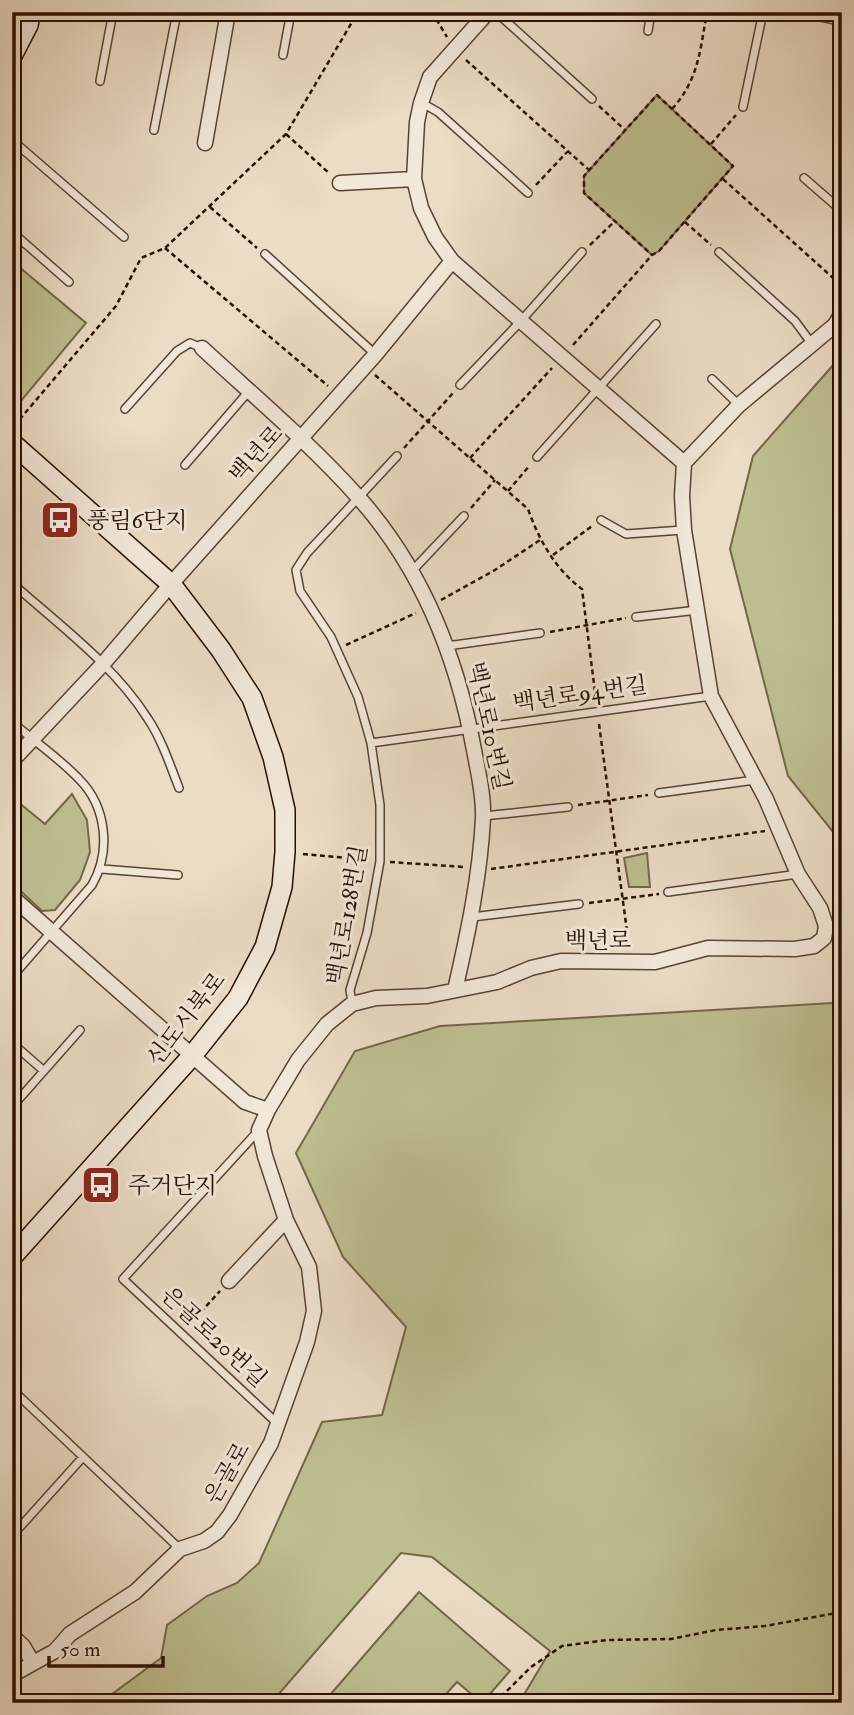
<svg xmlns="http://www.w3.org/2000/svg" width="854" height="1715" viewBox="0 0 854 1715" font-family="'IM FELL Double Pica','Noto Serif KR',serif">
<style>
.green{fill:#bebe90;stroke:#746648;stroke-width:2}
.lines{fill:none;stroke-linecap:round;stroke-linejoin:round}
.lane-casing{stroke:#5a4231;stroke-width:10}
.street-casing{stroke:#5a4231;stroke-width:17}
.secondary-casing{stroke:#2a0f00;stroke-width:22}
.path{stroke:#2a0f00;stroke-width:2.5;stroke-dasharray:5 3.5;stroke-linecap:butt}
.lane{stroke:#f2e8d9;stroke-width:7}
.street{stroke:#f2e8d9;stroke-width:14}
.secondary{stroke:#f2e8d9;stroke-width:19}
.labels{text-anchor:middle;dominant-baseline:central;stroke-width:6;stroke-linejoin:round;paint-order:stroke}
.street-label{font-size:23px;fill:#2a0f00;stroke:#f2e8d9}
.poi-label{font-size:23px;fill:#2a0f00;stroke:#f2e8d9;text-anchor:start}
</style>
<rect width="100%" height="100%" fill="#ebdcc5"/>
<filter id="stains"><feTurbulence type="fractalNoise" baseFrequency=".00286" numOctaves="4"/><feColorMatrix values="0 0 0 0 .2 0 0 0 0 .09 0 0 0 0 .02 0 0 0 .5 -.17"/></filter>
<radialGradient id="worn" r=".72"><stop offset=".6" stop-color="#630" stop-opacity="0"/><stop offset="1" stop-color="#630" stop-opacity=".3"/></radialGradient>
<path class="green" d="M 657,95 L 733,166 L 659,251 L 652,255 L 584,193 L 584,176 Z
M 12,261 L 86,323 L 16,407 L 12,404 Z
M 842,355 L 842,843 L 788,776 L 730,549 L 753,456 Z
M 72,794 L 87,820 L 90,852 L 80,880 L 55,910 L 42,911 L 12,883 L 12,797 L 45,824 Z
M 647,853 L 650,887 L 629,887 L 624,858 Z
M 833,1003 L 842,1011 L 842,1703 L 519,1703 L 550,1651 L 432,1557 L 401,1553 L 271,1703 L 61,1703 L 112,1694 L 161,1658 L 167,1625 L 207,1596 L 237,1583 L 259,1563 L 322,1422 L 382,1415 L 406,1327 L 343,1257 L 296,1153 L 355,1051 L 440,1026 Z
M 419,1592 L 510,1671 L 482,1703 L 457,1682 L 438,1703 L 323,1703 Z"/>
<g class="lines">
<g class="lane-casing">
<path id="lane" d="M 496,12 L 592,99
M 648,31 L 651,12
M 283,55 L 291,12
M 100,81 L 113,12
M 422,103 L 438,112 L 528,193
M 743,107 L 763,12
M 154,130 L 177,12
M 12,140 L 124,237
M 804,178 L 842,211
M 12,232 L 69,282
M 719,252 L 795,321 L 812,344
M 265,254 L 375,354
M 712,379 L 739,405
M 460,385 L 520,322 L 582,252
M 125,409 L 177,351 L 190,343 L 202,348
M 537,457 L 656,324
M 185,465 L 249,391
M 601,520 L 626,534 L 683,530
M 413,570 L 464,516
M 12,583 C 59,625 114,665 148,719 C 162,740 170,765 179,788
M 636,617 L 698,610
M 447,646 L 540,633
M 12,722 C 34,741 59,758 79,779 C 107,807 111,852 92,885 L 12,977
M 371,743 L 711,696
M 659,793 L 755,780
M 484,816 L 568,807
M 102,869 L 178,875
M 668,892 L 798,874
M 472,917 L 579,904
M 352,1003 L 350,990 L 367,933 L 380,861 L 380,805 L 371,743 L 358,697 L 331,637 L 300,591 L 296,570 L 307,553 L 397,456
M 12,1043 L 44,1071
M 12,1107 L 80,1030
M 259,1130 L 123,1279 L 278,1424
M 12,1404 L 19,1396 L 180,1549
M 20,1527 L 83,1457"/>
</g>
<g class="street-casing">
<path id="street" d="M 813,12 L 842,18
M 205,143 L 228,12
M 340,183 L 414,179
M 452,261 L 684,463
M 202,348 C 255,397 311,444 359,498 C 422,569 457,657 474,750 C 478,772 484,795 483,818 C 480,877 468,933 455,990
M 12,761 L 102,665 L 171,584 L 375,355 L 452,261 L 435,237 L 421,208 L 414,179 L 417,122 L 421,103 L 430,77 L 488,12
M 12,897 L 245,1102 L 268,1110 L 259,1130 L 265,1156 L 286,1220 L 309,1267 L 314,1311 L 307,1342 L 271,1443 L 230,1515 L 217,1532 L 204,1541 L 180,1549 L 135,1592 L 70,1634 L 55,1651 L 12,1675
M 268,1110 L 298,1060 L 327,1024 L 352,1004 L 376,998 L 427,996 L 497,982 L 531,968 L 561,961 L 655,962 L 708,948 L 795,949 L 814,946 L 824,938 L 826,926 L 820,908 L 798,874 L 766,799 L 711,696 L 684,530 L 682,496 L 684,463 L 739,405 L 835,325 L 842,313
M 229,1281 L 286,1220
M 12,1636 L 23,1646 L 33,1663"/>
</g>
<g class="secondary-casing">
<path id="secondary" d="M 12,56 L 28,25 L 31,12
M 12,443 L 171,584 L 221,650 L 252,698 L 273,757 L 285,810 L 285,852 L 282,887 L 265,947 L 238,998 L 191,1057 L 12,1257"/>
</g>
<path class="path" d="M 432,12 L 447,37
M 466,60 L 589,170
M 599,106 L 625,130
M 672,109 C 699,79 700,50 707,12
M 286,134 L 330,174
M 711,144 L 736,115
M 723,179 L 842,286
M 536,185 L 567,152
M 210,207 L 257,248
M 685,222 L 711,245
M 590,245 L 615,221
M 165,248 L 328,386
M 573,345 L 652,255 L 659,251 L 733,166 L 657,95 L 584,176 L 584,193 L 652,255
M 375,375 L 528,509 C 539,540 555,569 582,589 L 596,700
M 14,426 L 116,306 L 141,258 L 165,248 L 286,134 L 358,12
M 404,448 L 453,393
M 470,458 L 552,368
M 508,491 L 530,465
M 471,508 L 495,480
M 553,555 L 592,526
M 441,600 L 495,570 L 540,540
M 550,632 L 626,618
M 346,645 L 416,613
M 599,724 L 629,946
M 578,805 L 648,795
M 303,854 L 369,860
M 390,862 L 464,867
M 491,869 L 765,831
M 589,903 L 659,894
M 189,1325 L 220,1291
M 495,1703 L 531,1667 L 562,1646 L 607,1640 L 671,1639 L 716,1630 L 765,1626 L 842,1612"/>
<use href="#lane" class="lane"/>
<use href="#street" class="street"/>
<use href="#secondary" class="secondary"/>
</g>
<defs>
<g id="bus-square" transform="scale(2.0125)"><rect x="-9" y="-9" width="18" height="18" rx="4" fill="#8f2418" stroke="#f2e8d9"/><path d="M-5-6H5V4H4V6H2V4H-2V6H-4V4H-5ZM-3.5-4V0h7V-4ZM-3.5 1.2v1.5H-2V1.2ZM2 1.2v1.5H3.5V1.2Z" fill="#fff"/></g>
</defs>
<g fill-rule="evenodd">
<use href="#bus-square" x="60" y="520"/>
<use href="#bus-square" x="101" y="1185"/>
</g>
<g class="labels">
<g class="street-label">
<text transform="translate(256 454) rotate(-48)">백년로</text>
<text transform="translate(580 694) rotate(-8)">백년로94번길</text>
<text transform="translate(489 726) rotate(78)">백년로10번길</text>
<text transform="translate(347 915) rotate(-80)">백년로128번길</text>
<text x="598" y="940">백년로</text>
<text transform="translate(186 1019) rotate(-52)">신도시북로</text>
<text transform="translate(214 1337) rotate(43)">은골로20번길</text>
<text transform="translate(227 1473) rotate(-60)">은골로</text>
</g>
<g class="poi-label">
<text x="87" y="520">풍림6단지</text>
<text x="128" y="1185">주거단지</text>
</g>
</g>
<rect width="854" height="1715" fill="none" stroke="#ebdcc5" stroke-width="42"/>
<rect x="14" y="14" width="826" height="1687" fill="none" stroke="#2a0f00" stroke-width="3.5"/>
<rect x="21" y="21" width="812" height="1673" fill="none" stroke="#2a0f00" stroke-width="2"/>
<path d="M49 1656v10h114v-10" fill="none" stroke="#2a0f00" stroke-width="3.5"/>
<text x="60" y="1656" font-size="21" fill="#2a0f00" stroke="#f2e8d9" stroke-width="5" paint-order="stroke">50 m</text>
<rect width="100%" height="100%" filter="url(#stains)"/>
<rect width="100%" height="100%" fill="url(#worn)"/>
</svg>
